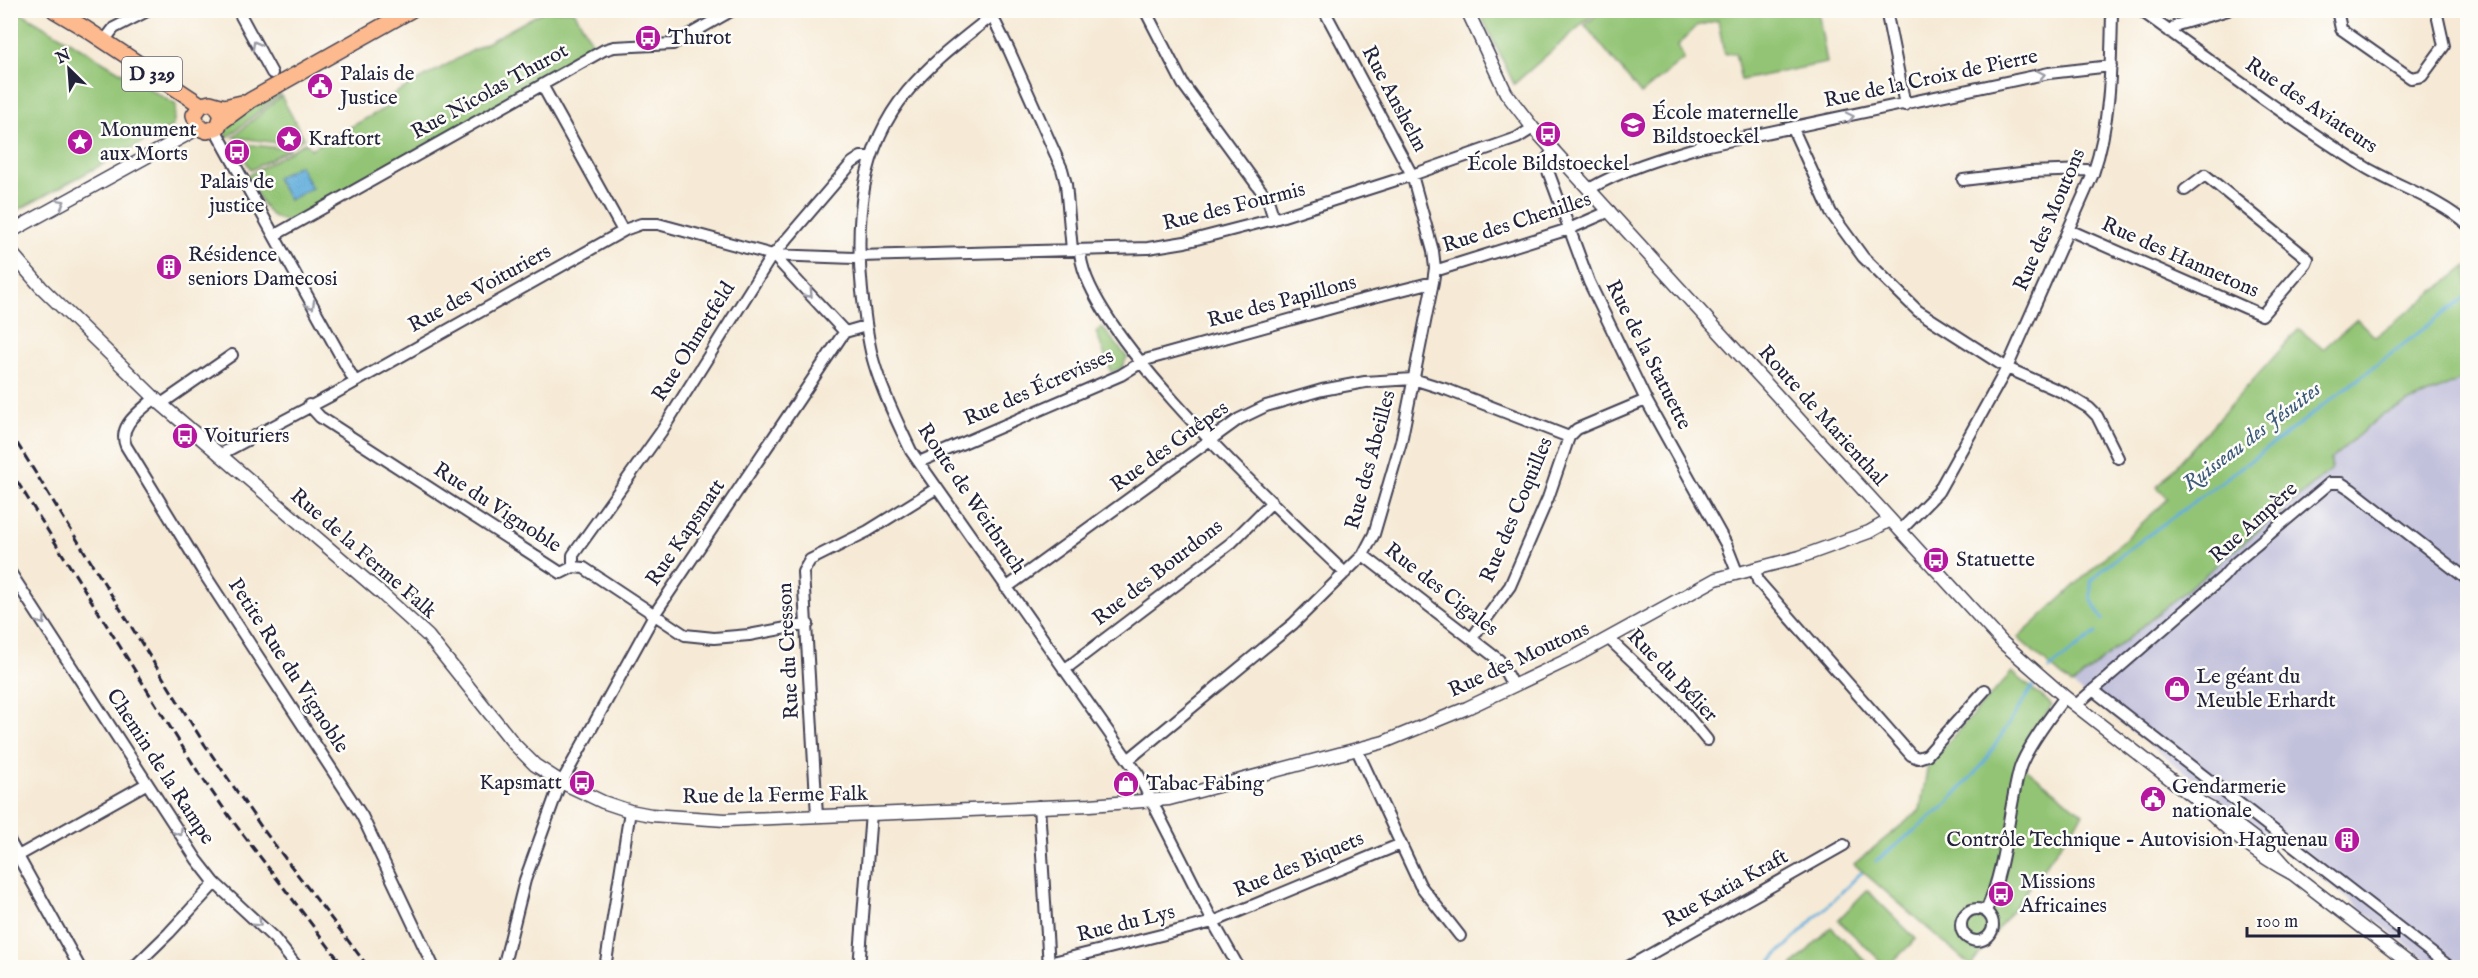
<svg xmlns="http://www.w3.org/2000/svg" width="2478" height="978" viewBox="0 0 2478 978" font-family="'IM FELL English',serif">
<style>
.industrial{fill:#c2c1dc}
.green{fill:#93c474;stroke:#5a7358;stroke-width:1.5}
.water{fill:#63aedb;stroke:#42688b;stroke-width:1.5}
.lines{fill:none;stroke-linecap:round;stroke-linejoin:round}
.stream{stroke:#63aedb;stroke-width:3}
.minor-casing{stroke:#424052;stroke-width:14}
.tertiary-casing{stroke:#424052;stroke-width:15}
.primary-casing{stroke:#424052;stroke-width:18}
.minor{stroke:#fff;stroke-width:10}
.tertiary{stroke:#fff;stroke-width:12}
.primary{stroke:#fcba8e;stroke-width:15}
.rail{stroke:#22223b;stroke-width:3;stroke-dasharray:9 4.5;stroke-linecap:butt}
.oneway{stroke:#9c9ca7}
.labels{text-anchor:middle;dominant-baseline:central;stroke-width:5;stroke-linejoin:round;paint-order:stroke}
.shield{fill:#fdfcf7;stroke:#646373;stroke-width:1.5}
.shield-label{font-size:20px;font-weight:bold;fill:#22223b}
.poi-label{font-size:21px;fill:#22223b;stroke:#fdfcf7;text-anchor:start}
.street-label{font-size:21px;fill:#22223b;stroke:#fdfcf7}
.water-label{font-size:22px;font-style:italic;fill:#3c5a7b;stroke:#fdfcf7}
</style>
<rect width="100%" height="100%" fill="#fdfcf7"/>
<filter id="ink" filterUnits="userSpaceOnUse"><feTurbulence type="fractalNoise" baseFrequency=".0167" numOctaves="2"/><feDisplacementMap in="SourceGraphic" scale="12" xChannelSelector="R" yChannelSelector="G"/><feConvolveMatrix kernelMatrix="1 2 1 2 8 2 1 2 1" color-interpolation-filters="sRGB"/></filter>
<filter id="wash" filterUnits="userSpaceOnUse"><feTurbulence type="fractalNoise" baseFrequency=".008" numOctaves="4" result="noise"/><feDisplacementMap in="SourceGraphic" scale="24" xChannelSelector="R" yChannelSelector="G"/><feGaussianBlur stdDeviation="1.35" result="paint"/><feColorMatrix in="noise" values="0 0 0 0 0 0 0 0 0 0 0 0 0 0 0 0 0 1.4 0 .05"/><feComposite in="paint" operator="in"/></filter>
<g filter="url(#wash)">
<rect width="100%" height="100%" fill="#f6ead6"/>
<path class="industrial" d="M 2467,377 L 2467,967 L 2436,967 L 2072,685 L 2330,470 L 2331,459 L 2383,414 Z"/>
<path class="green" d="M 1602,10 L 1818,11 L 1827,63 L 1741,80 L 1735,53 L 1724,54 L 1718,20 L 1697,26 L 1678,45 L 1684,59 L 1641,94 L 1585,25 Z
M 544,11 L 574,11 L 596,49 L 294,219 C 268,228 258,194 247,176 L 306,142 L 311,149 L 387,107 L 383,100 Z
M 1479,11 L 1597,11 L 1514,84 Z
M 20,12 L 176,105 L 173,126 L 11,214 L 10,14 L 14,17 Z
M 279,91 L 280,94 L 228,137 L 225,136 L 229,120 Z
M 281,96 L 304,138 L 293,145 L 233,137 Z
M 235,143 L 289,149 L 251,170 Z
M 2467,266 L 2467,377 L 2383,414 L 2331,459 L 2331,470 L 2072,685 L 2018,638 L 2168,499 L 2157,487 L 2299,329 L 2323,349 L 2357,319 L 2375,337 Z
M 1102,327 L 1127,357 L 1122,368 L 1111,372 L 1096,332 Z
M 2012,672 L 2052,705 L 2017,761 L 2083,814 L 1971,966 L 1854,864 L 1920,810 L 1928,764 Z
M 1867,890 L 1916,939 L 1887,967 L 1838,920 Z
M 1831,927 L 1872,967 L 1791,967 Z"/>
<path class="water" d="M 299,165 L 312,188 L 289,200 L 276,178 Z"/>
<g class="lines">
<path class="stream" d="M 2103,620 L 2091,599 L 2091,582 L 2102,569 L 2277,441 L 2468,295
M 2049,669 L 2096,633
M 1876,861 L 1944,807 L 1983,764 L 2033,686
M 1764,968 L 1861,873"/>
</g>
</g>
<g filter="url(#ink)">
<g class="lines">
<g class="minor-casing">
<path id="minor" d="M 986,10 L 995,22 L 1009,50 L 1062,169 L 1066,184 L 1072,250
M 999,10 C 967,36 933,60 907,92 C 860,148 855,222 862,291 C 865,316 867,340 874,363 C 883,394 898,423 911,451 L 1138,774 L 1213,922 L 1239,968
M 1145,10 L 1183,84 L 1268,200 L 1274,219
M 1889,10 L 1887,15 L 1905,105
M 2140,10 C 2214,63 2287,118 2365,167 C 2398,187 2438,198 2468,225
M 2337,10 L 2341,29 L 2411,78 L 2422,76 L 2444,46 L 2436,10
M 241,16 L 272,73
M 2170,32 L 2177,25 L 2228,10
M 104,41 L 114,28 L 149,10
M 542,85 L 623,231
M 215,129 L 355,382
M 1793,129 L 1831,213 L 1863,257 L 1918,311 L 2007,368 L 2064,393 L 2089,408 L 2097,416 L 2118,458
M 1554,150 L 1546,160 L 1548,171 L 1589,282 L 1646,400 L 1726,544 L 1737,572
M 1963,180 L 2029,172 L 2087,170 L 2093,174
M 1589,189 C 1624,169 1661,158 1699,147 L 2049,73 L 2111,66
M 2069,230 L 2262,315 L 2306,264 L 2308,259 L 2205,175 L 2185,190
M 275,235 L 604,50 L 614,47 L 673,44 L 733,10
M 1080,250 C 1082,330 1284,514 1345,573
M 773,255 L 845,332
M 1435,268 L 1441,269 L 1569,229 L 1610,211
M 155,398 C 141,411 117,425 126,446 L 205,575 L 362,816 L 434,968
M 161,404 L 232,355
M 309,405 L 320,417 L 561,573 L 573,567 L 584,568 L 685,635 L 714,638 L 749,635 L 808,624
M 219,455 L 334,394 L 627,229 L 641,224 L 658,224 L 773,255 L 854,258 L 859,256 L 1148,248 L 1185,242 L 1274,219 L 1412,175 L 1517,138 L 1533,128
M 919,462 L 1121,375 L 1145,360 L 1350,303 L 1433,282
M 1900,531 L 1938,492 L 2007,368 L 2093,174 C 2111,121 2111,66 2112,10
M 1363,555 L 1499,660 L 1513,686
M 573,567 L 573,555 L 661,432 L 769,260 L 852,163 L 861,157 L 871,157
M 1755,569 L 1758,581 L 1911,755 L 1918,758 L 1927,755 L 1985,690
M 10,572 L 197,860 L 215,883 L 274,938 L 298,968
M 1006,588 L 1239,419 L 1266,406 L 1322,390 L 1365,382 L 1413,379 L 1448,390 L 1569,437
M 1472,638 L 1510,586 L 1548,498 L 1569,437 L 1577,429 L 1646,400
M 1609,639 L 1675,701 L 1707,740
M 1064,670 L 1231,543 L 1272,502
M 2093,690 L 2451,968
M 2076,705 L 2223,577 L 2235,563 L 2330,483 L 2341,483 L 2352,490 L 2468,580
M 1357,750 L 1420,885 L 1460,936
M 1128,760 L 1293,624 L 1363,555 L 1374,534 L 1401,442 L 1433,282 L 1435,268 L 1433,251 L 1412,175 L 1324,10
M 1039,806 L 1049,967
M 817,816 L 803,572 L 810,560 L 868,531 L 937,488
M 10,842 L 80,968
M 18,856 L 146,784
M1961 925a16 16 0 1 1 32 0a16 16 0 1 1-32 0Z
M 1986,911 C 2006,866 2007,818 2019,771 C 2024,752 2052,714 2065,697
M 1049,963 L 1213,922 L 1401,844
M 133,968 L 169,933 L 215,883
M 503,968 L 525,880 L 558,789 L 654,615 L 841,337 L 845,332 L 866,326
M 605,968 L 630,811
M 859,968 L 871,813
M 1626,968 L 1844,845"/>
</g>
<g class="tertiary-casing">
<path id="tertiary" d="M 1467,10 L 1506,93 L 1533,128 L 2003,643 L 2065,697 L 2201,803 L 2226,817 L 2276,855 L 2293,874 C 2258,856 2228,832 2201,803
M 10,232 L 199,128
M 10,251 L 41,287 L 161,404 L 381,593 L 428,636 L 515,745 L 535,765 L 563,783 L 603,802 L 630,811 L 651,815 L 725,820 L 1090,805 L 1169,799 L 1384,742 L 1467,708 L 1578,655 L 1716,579 L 1800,557 L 1869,532 L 1890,520
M 2293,874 L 2415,968"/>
</g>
<g class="primary-casing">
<path id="primary" d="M 54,10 L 86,29 L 201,105
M 216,106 L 222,115 L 218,127 L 207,131 L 199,128 L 194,115 L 201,105 L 210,103 L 224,107 L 242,103
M 221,122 L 251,100 L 411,10"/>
</g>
<use href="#minor" class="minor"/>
<use href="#tertiary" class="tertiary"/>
<use href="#primary" class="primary"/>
<path class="rail" d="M 10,432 L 205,745 L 262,828 L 369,968
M 10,470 L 200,775 L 232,820 L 345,968"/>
</g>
<defs><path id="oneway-chevron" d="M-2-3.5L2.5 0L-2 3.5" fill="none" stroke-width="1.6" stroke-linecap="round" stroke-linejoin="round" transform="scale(1.5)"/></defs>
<g class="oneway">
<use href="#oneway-chevron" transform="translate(256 45) rotate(-119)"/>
<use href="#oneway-chevron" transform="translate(2041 75) rotate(-12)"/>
<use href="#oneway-chevron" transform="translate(1850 117) rotate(-12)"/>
<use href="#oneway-chevron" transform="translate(61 203) rotate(-29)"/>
<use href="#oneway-chevron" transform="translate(809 294) rotate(47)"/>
<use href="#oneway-chevron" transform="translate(311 305) rotate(61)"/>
<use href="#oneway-chevron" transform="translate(42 621) rotate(57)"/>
<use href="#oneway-chevron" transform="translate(179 832) rotate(56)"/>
<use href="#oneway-chevron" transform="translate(258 923) rotate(43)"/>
</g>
</g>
<defs>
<g id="bus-disc" transform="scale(1.35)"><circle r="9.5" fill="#b5179e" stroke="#fdfcf7"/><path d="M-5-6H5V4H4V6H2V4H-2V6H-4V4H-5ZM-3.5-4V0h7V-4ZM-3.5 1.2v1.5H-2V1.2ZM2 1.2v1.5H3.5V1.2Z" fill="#fff"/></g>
<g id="civic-disc" transform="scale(1.35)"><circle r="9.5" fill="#b5179e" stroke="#fdfcf7"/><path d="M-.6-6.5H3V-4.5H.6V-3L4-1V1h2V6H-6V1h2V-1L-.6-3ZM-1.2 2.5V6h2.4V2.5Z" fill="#fff"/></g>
<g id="school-disc" transform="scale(1.35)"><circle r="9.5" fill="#b5179e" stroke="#fdfcf7"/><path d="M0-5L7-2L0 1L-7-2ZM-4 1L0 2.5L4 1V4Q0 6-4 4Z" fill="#fff"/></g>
<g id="sight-disc" transform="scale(1.35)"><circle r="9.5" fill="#b5179e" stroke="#fdfcf7"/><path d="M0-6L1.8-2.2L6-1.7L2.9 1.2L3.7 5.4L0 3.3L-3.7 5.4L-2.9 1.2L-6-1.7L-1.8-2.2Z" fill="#fff"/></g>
<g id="building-disc" transform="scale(1.35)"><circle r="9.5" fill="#b5179e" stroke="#fdfcf7"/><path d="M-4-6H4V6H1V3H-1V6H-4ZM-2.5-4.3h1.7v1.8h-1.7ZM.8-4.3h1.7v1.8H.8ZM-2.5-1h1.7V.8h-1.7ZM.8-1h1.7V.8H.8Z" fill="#fff"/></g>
<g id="shop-disc" transform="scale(1.35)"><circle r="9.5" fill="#b5179e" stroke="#fdfcf7"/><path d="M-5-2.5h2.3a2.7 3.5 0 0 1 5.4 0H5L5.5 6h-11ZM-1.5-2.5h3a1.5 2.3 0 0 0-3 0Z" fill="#fff"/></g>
</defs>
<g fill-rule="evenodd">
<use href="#bus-disc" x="648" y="38"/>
<use href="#civic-disc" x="320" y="86"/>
<use href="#school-disc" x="1633" y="125"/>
<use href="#bus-disc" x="1548" y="134"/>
<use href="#sight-disc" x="289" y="139"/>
<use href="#sight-disc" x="80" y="142"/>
<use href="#bus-disc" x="237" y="152"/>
<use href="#building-disc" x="169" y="267"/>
<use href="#bus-disc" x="185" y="436"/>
<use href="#bus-disc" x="1936" y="560"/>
<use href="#shop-disc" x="2177" y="689"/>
<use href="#bus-disc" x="582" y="783"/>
<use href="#shop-disc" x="1126" y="784"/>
<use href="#civic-disc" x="2153" y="799"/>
<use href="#building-disc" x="2347" y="840"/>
<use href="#bus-disc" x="2001" y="894"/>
</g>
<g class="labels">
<rect class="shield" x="122" y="57" width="60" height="34" rx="4.5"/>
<g class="shield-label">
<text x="152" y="74">D 329</text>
</g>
<g class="poi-label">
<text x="668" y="38">Thurot</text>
<text x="340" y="74">Palais de<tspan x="340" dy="24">Justice</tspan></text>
<text x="1652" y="113">École maternelle<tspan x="1652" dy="24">Bildstoeckel</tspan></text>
<text x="100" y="130">Monument<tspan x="100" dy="24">aux Morts</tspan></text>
<text x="308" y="139">Kraftort</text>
<text x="1548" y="164" text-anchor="middle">École Bildstoeckel</text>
<text x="237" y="182" text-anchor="middle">Palais de<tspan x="237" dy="24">justice</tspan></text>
<text x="188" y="255">Résidence<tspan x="188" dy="24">seniors Damecosi</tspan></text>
<text x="204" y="436">Voituriers</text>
<text x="1956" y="560">Statuette</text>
<text x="2196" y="677">Le géant du<tspan x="2196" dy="24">Meuble Erhardt</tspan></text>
<text x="562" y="783" text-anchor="end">Kapsmatt</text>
<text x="1146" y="784">Tabac Fabing</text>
<text x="2172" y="787">Gendarmerie<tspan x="2172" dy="24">nationale</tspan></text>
<text x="2328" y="840" text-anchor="end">Contrôle Technique - Autovision Haguenau</text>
<text x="2020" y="882">Missions<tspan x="2020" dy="24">Africaines</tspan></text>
</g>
<g class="street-label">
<text transform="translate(1931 79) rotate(-12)">Rue de la Croix de Pierre</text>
<text transform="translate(490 92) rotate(-29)">Rue Nicolas Thurot</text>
<text transform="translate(1394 99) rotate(62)">Rue Anshelm</text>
<text transform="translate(2311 106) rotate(34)">Rue des Aviateurs</text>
<text transform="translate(1234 207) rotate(-14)">Rue des Fourmis</text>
<text transform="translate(2050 220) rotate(-67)">Rue des Moutons</text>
<text transform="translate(1517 223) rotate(-18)">Rue des Chenilles</text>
<text transform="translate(2180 258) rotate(24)">Rue des Hannetons</text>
<text transform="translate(480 289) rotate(-29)">Rue des Voituriers</text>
<text transform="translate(1282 302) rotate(-15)">Rue des Papillons</text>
<text transform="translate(694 342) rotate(-58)">Rue Ohmetfeld</text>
<text transform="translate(1648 355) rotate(63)">Rue de la Statuette</text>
<text transform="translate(1039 388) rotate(-24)">Rue des Écrevisses</text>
<text transform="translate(1822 416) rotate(48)">Route de Marienthal</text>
<text transform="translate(1170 447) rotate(-36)">Rue des Guêpes</text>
<text transform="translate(1371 460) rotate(-75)">Rue des Abeilles</text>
<text transform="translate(971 499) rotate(56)">Route de Weitbruch</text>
<text transform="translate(497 508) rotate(33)">Rue du Vignoble</text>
<text transform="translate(1517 510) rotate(-67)">Rue des Coquilles</text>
<text transform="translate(2254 523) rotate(-42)">Rue Ampère</text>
<text transform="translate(686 533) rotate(-56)">Rue Kapsmatt</text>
<text transform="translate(363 554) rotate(41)">Rue de la Ferme Falk</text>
<text transform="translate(1158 573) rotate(-38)">Rue des Bourdons</text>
<text transform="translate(1441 590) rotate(38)">Rue des Cigales</text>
<text transform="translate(789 651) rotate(-93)">Rue du Cresson</text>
<text transform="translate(1519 660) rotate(-25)">Rue des Moutons</text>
<text transform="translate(288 666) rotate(57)">Petite Rue du Vignoble</text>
<text transform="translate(1672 676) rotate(46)">Rue du Bélier</text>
<text transform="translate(160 767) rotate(57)">Chemin de la Rampe</text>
<text transform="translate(775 796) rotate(-1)">Rue de la Ferme Falk</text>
<text transform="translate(1299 865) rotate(-23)">Rue des Biquets</text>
<text transform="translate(1726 889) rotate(-29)">Rue Katia Kraft</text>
<text transform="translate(1126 924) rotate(-14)">Rue du Lys</text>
</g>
<g class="water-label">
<text transform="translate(2252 437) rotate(-37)">Ruisseau des Jésuites</text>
</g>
</g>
<rect width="2478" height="978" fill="none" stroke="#fdfcf7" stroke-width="36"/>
<g transform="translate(69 69) rotate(335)" stroke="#fdfcf7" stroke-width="4.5" paint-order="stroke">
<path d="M0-4.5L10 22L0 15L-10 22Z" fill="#22223b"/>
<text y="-9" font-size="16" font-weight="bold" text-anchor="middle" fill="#22223b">N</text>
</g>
<path d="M2247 927v9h152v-9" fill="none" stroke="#22223b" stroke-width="3"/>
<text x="2256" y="927" font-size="18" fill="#22223b" stroke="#fdfcf7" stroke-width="4.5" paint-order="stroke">100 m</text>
</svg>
